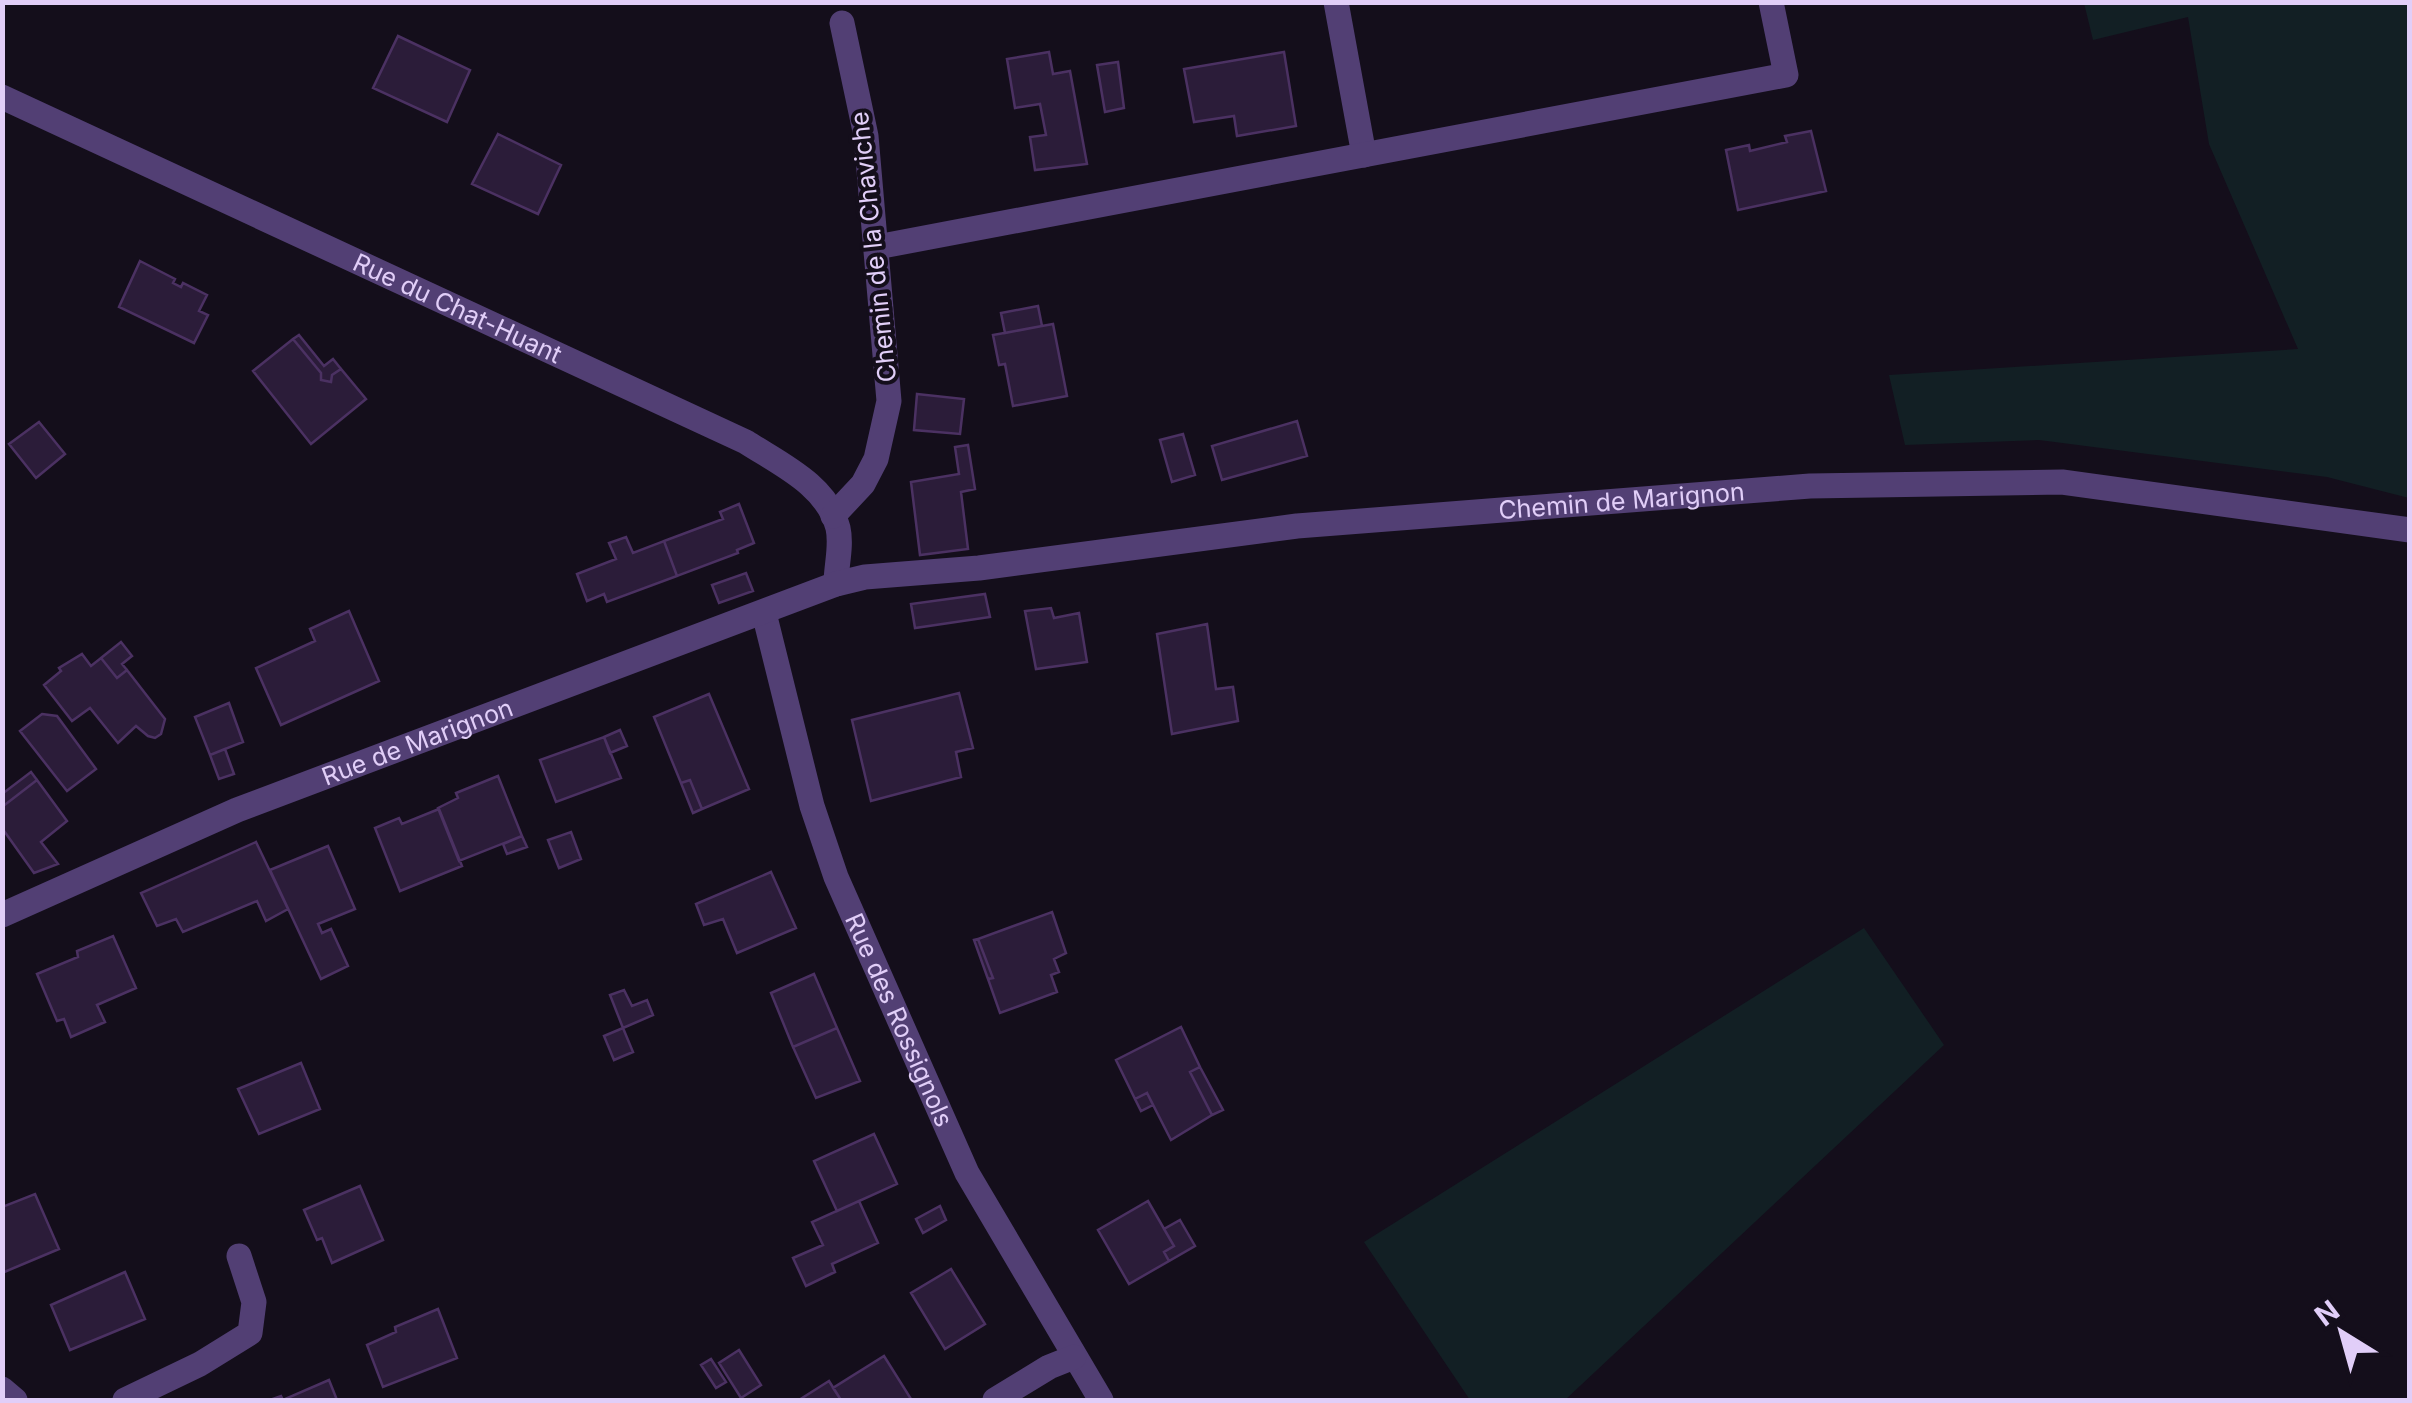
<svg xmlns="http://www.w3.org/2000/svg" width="2412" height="1403" viewBox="0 0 2412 1403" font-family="Inter,sans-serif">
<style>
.green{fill:#121f24}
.building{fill:#2b1c39;stroke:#4b3162;stroke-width:2.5}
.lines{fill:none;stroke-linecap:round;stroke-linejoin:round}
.minor{stroke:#523f74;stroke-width:25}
.labels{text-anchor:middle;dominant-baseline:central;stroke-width:8;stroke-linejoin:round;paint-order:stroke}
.street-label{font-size:25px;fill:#e1cef8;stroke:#140e1b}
</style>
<rect width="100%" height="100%" fill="#140e1b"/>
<path class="green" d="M 2084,3 L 2409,3 L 2409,498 L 2327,477 L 2039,440 L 1905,445 L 1889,375 L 2298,349 L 2209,144 L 2188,17 L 2093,40 Z
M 1864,928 L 1944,1045 L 1565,1400 L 1470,1400 L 1364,1242 Z"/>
<path class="building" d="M 398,36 L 470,70 L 447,122 L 373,88 Z
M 1049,52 L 1053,74 L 1070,71 L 1087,164 L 1035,170 L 1030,137 L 1046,135 L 1040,104 L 1015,108 L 1007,59 Z
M 1284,52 L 1296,126 L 1237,136 L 1234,116 L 1194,122 L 1184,69 Z
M 1118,62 L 1124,108 L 1105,112 L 1097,65 Z
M 1811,131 L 1826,191 L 1738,210 L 1726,150 L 1749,145 L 1750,151 L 1787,142 L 1785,136 Z
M 498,134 L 561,165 L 538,214 L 472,184 Z
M 140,261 L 175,279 L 173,283 L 181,287 L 183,283 L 207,295 L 199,311 L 208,315 L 194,343 L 119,307 Z
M 1038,306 L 1042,326 L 1005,333 L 1001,313 Z
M 1053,324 L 1067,396 L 1013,406 L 1005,364 L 999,365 L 993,335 Z
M 299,335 L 324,366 L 333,359 L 341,369 L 332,375 L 331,382 L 321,380 L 321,373 L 293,339 Z
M 293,339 L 321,373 L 321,380 L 331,382 L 332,375 L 341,369 L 366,399 L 311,444 L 253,371 Z
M 917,394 L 964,399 L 960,434 L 914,430 Z
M 1297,421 L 1307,456 L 1222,480 L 1212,446 Z
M 39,422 L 65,454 L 36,478 L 9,444 Z
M 1183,434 L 1195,475 L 1172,482 L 1160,440 Z
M 968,445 L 975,489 L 961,492 L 968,549 L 920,555 L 911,482 L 959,474 L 955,447 Z
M 739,504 L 754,543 L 737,550 L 738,553 L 677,576 L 664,541 L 723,519 L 720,512 Z
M 626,537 L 633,553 L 664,541 L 677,576 L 607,602 L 604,594 L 587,601 L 577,574 L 616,559 L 609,543 Z
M 746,573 L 753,591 L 719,603 L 712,585 Z
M 985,594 L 990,617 L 915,628 L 911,604 Z
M 1051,608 L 1054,618 L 1079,613 L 1087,662 L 1036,669 L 1025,611 Z
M 349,611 L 379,681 L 281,725 L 256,668 L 315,641 L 310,629 Z
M 1207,624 L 1216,689 L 1233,687 L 1238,721 L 1172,734 L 1157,634 Z
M 121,642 L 132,656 L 122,664 L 127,670 L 117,678 L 101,658 Z
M 82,654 L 91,666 L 101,658 L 117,678 L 127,670 L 165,719 L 161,734 L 155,738 L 148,736 L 136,726 L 118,743 L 90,708 L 72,721 L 44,685 L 61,671 L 59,668 Z
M 959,693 L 973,748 L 956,752 L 961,777 L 871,801 L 852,720 Z
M 709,694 L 749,789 L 702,809 L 690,780 L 681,783 L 654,717 Z
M 229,703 L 243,742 L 210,755 L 195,717 Z
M 42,714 L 57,716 L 96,769 L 67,791 L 20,731 Z
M 620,730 L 627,746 L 610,753 L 604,737 Z
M 604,737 L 621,778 L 556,802 L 540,760 Z
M 225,749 L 234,774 L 219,779 L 210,755 Z
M 31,772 L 37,780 L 2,807 L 2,794 Z
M 498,776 L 522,836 L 459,861 L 438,808 L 458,798 L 456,793 Z
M 37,780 L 67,821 L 41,842 L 58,864 L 34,873 L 2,828 L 2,807 Z
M 690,780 L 702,809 L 693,813 L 681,783 Z
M 439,809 L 462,866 L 400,891 L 375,828 L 399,818 L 402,824 Z
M 571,832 L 581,859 L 559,868 L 548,840 Z
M 522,836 L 527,847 L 507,854 L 503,844 Z
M 256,842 L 288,909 L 266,921 L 257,901 L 183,932 L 176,919 L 157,926 L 141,893 Z
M 328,846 L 355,909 L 318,924 L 322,933 L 331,929 L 348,966 L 321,979 L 270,870 Z
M 771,872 L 796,928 L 737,953 L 723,919 L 704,925 L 696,904 Z
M 1052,912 L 1066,953 L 1054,959 L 1059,972 L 1051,975 L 1057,992 L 1000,1013 L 988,979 L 993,978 L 978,939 Z
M 113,936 L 136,988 L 97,1005 L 105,1022 L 71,1037 L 64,1019 L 57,1021 L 37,974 L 78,957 L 77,951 Z
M 978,939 L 993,978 L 988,979 L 974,940 Z
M 814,974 L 837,1028 L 793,1047 L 771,993 Z
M 624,990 L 632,1006 L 647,1000 L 653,1015 L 623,1028 L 610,995 Z
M 1181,1027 L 1200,1067 L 1190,1072 L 1212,1115 L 1171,1140 L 1147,1093 L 1135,1099 L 1116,1060 Z
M 623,1028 L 633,1052 L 614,1060 L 604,1036 Z
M 837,1028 L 860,1081 L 816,1098 L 793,1047 Z
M 301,1063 L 320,1109 L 259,1134 L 238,1089 Z
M 1200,1067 L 1223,1110 L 1212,1115 L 1190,1072 Z
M 1147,1093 L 1153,1105 L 1141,1111 L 1135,1099 Z
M 874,1134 L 897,1184 L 837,1211 L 814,1161 Z
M 360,1186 L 383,1240 L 332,1263 L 322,1238 L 317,1240 L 304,1210 Z
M 35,1194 L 59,1249 L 2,1273 L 2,1207 Z
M 859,1201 L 878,1243 L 832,1264 L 835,1272 L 806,1286 L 793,1258 L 823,1245 L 812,1222 Z
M 1148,1201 L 1174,1246 L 1164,1252 L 1169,1261 L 1129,1284 L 1098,1230 Z
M 940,1206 L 946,1220 L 923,1233 L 916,1219 Z
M 1180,1220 L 1195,1246 L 1169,1261 L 1164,1252 L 1174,1246 L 1164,1229 Z
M 951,1269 L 985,1324 L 945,1349 L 911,1293 Z
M 125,1272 L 145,1319 L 70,1350 L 51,1305 Z
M 438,1309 L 457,1358 L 383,1387 L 367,1345 L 396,1332 L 395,1327 Z
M 739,1350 L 761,1385 L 741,1398 L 719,1363 Z
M 884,1356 L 911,1399 L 841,1400 L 833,1388 Z
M 711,1359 L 726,1382 L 716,1388 L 701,1365 Z
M 329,1380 L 337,1400 L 270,1400 L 281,1396 L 283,1400 Z
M 829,1381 L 841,1400 L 799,1400 Z"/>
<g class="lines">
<g class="minor">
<path d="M 1336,2 L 1364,155"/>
<path id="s1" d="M 2,97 L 746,442 C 780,464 827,485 838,528 C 842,546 836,566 836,584"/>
<path d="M 877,247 L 1786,75 L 1771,2"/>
<path d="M 833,516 L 863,484 L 876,459 L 889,401 L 866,136 L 842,23"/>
<path id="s2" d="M 764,613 L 812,806 L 836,877 L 967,1173 L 1101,1400"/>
<path id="s3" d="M 2,915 L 237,810 L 836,584 L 865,577 L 979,568 L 1297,526 L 1810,486 L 2062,482 L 2410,530"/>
<path d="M 2,1389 L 15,1400"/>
<path d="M 125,1400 L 200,1364 L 250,1333 L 254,1302 L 239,1256"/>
<path d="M 995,1400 L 1049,1367 L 1074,1357"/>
</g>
</g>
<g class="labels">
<g class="street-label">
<text transform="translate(873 247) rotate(-96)">Chemin de la Chaviche</text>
<text stroke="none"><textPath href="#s1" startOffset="502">Rue du Chat-Huant</textPath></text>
<text stroke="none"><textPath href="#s3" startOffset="1688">Chemin de Marignon</textPath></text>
<text stroke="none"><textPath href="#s3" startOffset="450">Rue de Marignon</textPath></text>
<text stroke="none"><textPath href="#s2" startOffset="430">Rue des Rossignols</textPath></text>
</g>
</g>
<rect width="2412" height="1403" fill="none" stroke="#e1cef8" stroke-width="10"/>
<g transform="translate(2342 1333) rotate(323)" stroke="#140e1b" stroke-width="8" paint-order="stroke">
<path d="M0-8L18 38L0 25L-18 38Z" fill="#e1cef8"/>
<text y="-15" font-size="28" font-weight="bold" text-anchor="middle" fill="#e1cef8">N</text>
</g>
</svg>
